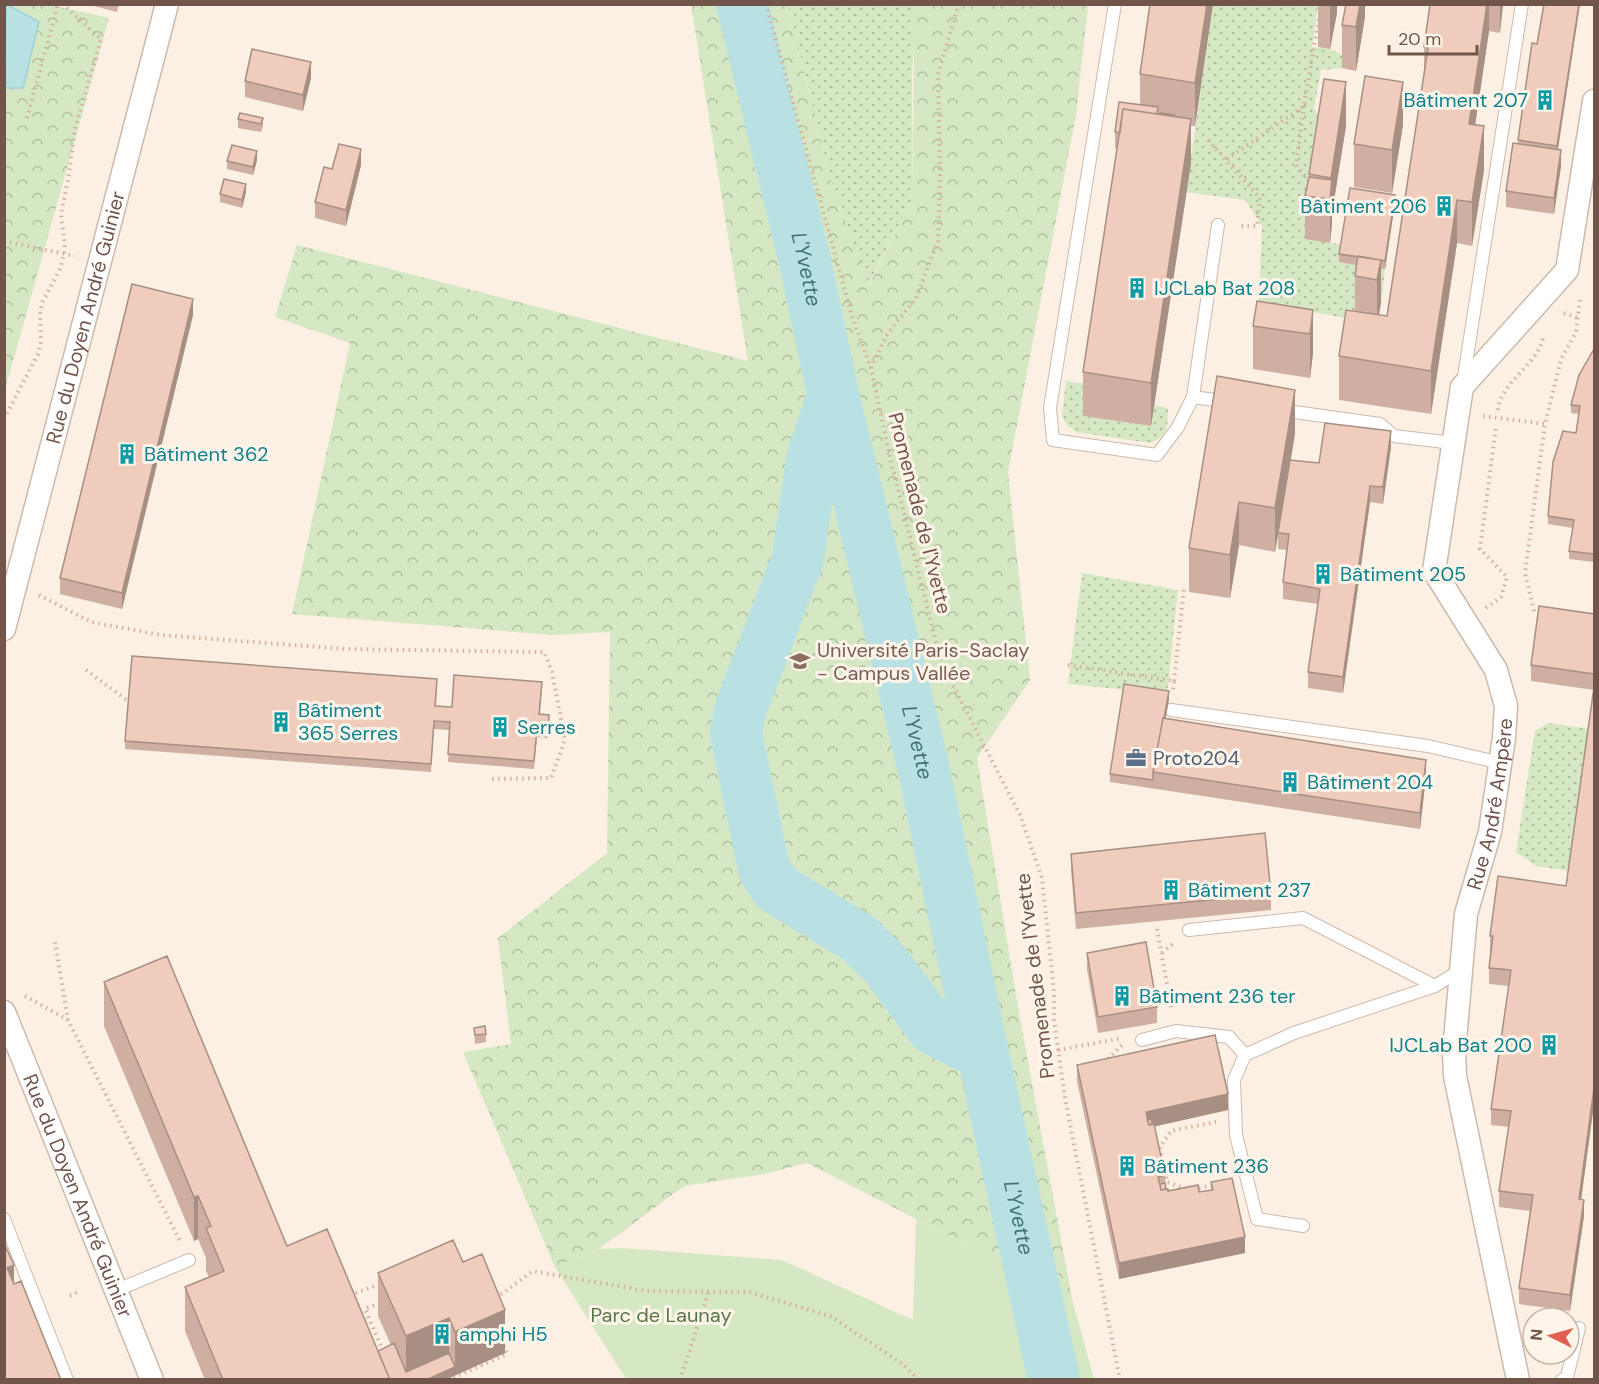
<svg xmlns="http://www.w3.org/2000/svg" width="1599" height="1384" viewBox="0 0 1599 1384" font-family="'DM Sans',sans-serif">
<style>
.grass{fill:url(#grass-dots)}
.forest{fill:url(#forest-crowns)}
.green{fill:#d5e8c3}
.water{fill:#b9e1e4;stroke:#9fd2d5;stroke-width:1.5}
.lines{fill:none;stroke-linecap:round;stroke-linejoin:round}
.river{stroke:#b9e1e4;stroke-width:52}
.lane-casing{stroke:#ceb9ad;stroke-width:14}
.street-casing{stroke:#ceb9ad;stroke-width:25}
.path{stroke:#d4af9f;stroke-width:4;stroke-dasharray:1.5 4.5;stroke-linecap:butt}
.lane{stroke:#fff;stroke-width:12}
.street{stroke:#fff;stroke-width:22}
.wall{fill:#ceafa2}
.shaded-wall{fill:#a78f84}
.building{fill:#efccbc;stroke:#a78f84;stroke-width:1.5}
.labels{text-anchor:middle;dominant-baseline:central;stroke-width:6;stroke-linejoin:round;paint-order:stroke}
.culture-label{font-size:20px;fill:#0d838f;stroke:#fef4e9;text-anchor:start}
.street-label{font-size:20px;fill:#72554a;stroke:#fef4e9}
.education-label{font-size:20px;fill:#785e54;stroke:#fef4e9;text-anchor:start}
.service-label{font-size:20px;fill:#4e5e75;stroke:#fef4e9;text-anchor:start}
.park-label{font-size:20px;fill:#577843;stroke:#fef4e9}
.water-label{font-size:21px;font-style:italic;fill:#3f7377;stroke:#fef4e9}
</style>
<defs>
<pattern id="grass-dots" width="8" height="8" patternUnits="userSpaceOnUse" patternTransform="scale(1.5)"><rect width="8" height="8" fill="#d5e8c3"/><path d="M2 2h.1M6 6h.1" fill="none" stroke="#b1bfa0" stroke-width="1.8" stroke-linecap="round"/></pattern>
<pattern id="forest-crowns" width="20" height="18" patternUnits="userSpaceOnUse" patternTransform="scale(1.5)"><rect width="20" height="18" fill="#d5e8c3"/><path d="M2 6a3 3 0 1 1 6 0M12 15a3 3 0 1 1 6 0" fill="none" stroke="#b1bfa0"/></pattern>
</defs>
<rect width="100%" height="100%" fill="#fbf0e3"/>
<path class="grass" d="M 788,5 L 916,5 L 912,77 L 913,198 L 868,285 L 833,189 Z
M 1213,5 L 1318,5 L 1312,47 L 1330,49 L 1344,56 L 1342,68 L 1321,70 L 1314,109 L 1324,122 L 1330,243 L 1343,244 L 1340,262 L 1385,269 L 1381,303 L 1358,300 L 1355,320 L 1303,310 L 1257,345 L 1262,226 L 1245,200 L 1186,192 Z
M 1066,381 L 1088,384 L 1083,416 L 1150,426 L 1154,405 L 1168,408 C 1167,427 1170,435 1150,443 L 1076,432 L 1066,424 L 1062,416 Z
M 1082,573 L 1178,590 L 1167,694 L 1068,684 Z
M 1548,723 L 1591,729 L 1569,871 L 1536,866 L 1516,852 L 1535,731 Z"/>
<path class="forest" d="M 5,5 L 51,5 L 109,18 L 5,390 Z
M 691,5 L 788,5 L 833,189 L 869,285 L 913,198 L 914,5 L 1088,5 L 1076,115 L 1008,472 L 1030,680 L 977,758 L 1018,1007 L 1072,1299 L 807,1163 L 764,1174 L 684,1186 L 599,1249 L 555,1267 L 463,1052 L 511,1044 L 498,938 L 607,853 L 610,632 L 552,635 L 292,614 L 350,343 L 275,317 L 297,245 L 748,361 Z"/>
<path class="green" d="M 916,1219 L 1072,1299 L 1094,1379 L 626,1379 L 555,1267 L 599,1249 L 622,1248 L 782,1260 L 913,1320 Z"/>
<path class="water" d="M 6,4 L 39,22 L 23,88 L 5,88 Z"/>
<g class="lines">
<g class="river">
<path id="s1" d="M 742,4 L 804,257 L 833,394 L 924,770 L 983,1054 L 1054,1380"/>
<path d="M 833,395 L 812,459 L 798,558 L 740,711 L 736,733 L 764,869 L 776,888 L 858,938 L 885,964 L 933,1029 L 983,1054"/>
</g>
<g class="lane-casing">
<path id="lane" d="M 1115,4 L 1050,408 L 1053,440 L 1157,455 L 1178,427 L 1193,397 L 1228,402
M 1463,383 L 1522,4
M 1193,397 L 1218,225
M 1280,410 L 1380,424 L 1394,436 L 1453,443
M 1171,710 L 1428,746 L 1501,763
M 1189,930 L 1303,918 L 1435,986
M 1142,1040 L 1176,1031 L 1229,1037 L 1245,1055 L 1234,1080 L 1236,1135 L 1257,1219 L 1303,1226
M 1245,1055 L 1294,1033 L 1435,986 L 1462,969
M 4,1219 L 67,1380
M 117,1290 L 189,1260
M 1562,1380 L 1567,1377 L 1579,1328"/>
</g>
<g class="street-casing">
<g id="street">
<path id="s2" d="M 4,629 L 167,4"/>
<path id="s3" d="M 4,1012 L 152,1380"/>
<path id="s4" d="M 1518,1380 L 1455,1076 L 1454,1052 L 1466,914 L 1490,832 L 1504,738 L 1506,706 L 1496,670 L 1434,571 L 1462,387 L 1567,270 L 1594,101"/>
</g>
</g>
<path class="path" d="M 766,4 L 852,316 L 871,368 L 888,449 L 941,662 L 1020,815 L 1042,878 L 1054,992 L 1054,1021 L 1065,1098 L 1120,1380
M 1304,106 L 1296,165 L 1311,183
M 27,118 L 58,4
M 1208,140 L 1260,198 L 1257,226 L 1238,226
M 1227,159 L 1304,106 L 1319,17
M 4,241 L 75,256
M 1564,313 L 1578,318
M 871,368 L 886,336 L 916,298 L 938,241 L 940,179 L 938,74 L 957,10 L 960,4
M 1498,410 C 1501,381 1537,366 1543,338
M 1483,416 L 1545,424
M 4,419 L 38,354 L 41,342 L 40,311 L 43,301 L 60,269 L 64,255 L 65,248 L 61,214 L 68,180 L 75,129 L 101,39 L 63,4
M 39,595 L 91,622 L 161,635 L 346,649 L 544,652 L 552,672 L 565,740 L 551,778 L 488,779
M 1486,608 L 1501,597 L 1507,577 L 1480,549 L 1496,427
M 1534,611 L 1525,573 L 1545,424 L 1561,359 L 1576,332 L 1580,298
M 1068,665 L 1174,681 L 1173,690
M 86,670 L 128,701
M 1174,681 L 1184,588
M 1157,929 L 1172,1011
M 55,942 L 68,1020 L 181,1243
M 1162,953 L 1175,942
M 25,996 L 68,1020
M 1058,1050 L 1123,1038
M 1108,1059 L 1122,1045
M 1186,1189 L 1167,1182 L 1160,1147 L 1171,1131 L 1216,1122
M 1193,1189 L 1216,1185
M 350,1295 L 383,1283
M 70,1296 L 78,1292
M 496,1298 L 533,1271 L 647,1291 L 749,1292 L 830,1316 L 903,1364 L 919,1380
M 383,1351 L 365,1309 L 383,1302
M 448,1380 L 507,1354 L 504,1346
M 680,1380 L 709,1291"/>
<use href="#lane" class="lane"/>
<use href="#street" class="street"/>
</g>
<path class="wall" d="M 86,4 L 119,4 L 117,12 Z
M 1150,4 L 1213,4 L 1195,126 L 1191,126 L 1191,163 L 1151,426 L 1083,416 L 1083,372 L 1117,149 L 1115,148 L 1115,132 L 1140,105 L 1140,74 Z
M 1318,4 L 1337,4 L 1337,13 L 1330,49 L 1318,47 Z
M 1365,4 L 1365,17 L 1356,71 L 1342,68 L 1342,25 Z
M 1430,4 L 1503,4 L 1500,33 L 1489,31 L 1475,125 L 1484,170 L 1472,246 L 1457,243 L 1431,414 L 1339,400 L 1339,356 L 1355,312 L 1355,276 L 1356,265 L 1339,262 L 1339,254 L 1395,203 L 1385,269 L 1381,269 L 1381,303 L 1379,315 L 1387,316 L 1424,77 L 1424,47 Z
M 1544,4 L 1580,4 L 1558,150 L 1561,166 L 1554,214 L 1506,207 L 1506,191 L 1518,144 L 1518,140 L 1537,44 Z
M 311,78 L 303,111 L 245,97 L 245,81 Z
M 263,118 L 263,126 L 261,132 L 238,128 L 238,119 Z
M 1403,125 L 1392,193 L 1354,187 L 1354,144 Z
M 1346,126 L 1332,213 L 1332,224 L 1330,243 L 1305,239 L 1305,196 L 1309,174 Z
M 257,160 L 253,175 L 227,169 L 227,161 Z
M 361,165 L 346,226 L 315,218 L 315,202 L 332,169 Z
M 246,192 L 242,208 L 220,202 L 220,194 Z
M 1313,310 L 1313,353 L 1310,378 L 1253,369 L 1253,326 Z
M 193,315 L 122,609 L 60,594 L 60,578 Z
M 1594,349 L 1594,562 L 1569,559 L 1569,551 L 1573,528 L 1548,524 L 1548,516 L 1576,433 L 1579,414 L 1571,413 L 1571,405 Z
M 1295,433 L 1291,460 L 1319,463 L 1391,447 L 1383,504 L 1370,502 L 1343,693 L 1308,688 L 1308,672 L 1318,604 L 1283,599 L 1283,582 L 1287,550 L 1278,549 L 1278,536 L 1275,552 L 1239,545 L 1230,598 L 1189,592 L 1189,548 Z
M 1594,614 L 1594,1104 L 1581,1199 L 1584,1216 L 1570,1311 L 1519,1304 L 1519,1288 L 1530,1211 L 1499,1207 L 1499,1191 L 1509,1127 L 1491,1125 L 1491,1109 L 1509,986 L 1489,984 L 1489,968 L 1491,952 L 1490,952 L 1490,936 L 1566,886 L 1594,690 L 1531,681 L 1531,665 Z
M 437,687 L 436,706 L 452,707 L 542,690 L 540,714 L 549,715 L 548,738 L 537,737 L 534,769 L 448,762 L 450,730 L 434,729 L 431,772 L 125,749 L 125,741 Z
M 1169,699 L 1166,718 L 1426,776 L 1420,829 L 1110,782 L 1110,774 Z
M 1071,854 L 1271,894 L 1271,910 L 1076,929 L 1071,870 Z
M 1087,953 L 1157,1007 L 1157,1023 L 1098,1033 L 1087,969 Z
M 104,982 L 287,1246 L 378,1351 L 391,1345 L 378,1316 L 378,1273 L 463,1262 L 505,1353 L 445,1380 L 205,1380 L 185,1331 L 185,1287 L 209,1277 L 206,1271 L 206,1258 L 198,1239 L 194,1241 L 104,1026 Z
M 474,1028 L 486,1034 L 486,1042 L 475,1044 Z
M 1077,1065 L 1228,1110 L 1154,1126 L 1165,1175 L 1166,1189 L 1168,1191 L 1199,1192 L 1211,1190 L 1211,1182 L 1245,1253 L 1119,1279 L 1077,1081 Z"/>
<path class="shaded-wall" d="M 1207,4 L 1213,4 L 1195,126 L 1195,83 Z
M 1330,4 L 1337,4 L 1337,13 L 1330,49 Z
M 1360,4 L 1365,4 L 1365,17 L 1356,71 L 1356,27 Z
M 1487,4 L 1489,4 L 1489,31 L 1469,167 L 1469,124 Z
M 1500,4 L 1503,4 L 1500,33 Z
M 1579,4 L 1580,4 L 1557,154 L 1557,146 Z
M 311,62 L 311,78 L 303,111 L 303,95 Z
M 1346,82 L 1346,126 L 1332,213 L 1332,224 L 1330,243 L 1330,199 L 1331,178 Z
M 1403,82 L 1403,125 L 1392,193 L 1392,150 Z
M 1191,119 L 1191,163 L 1151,426 L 1151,383 Z
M 1484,126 L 1484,170 L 1472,246 L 1472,202 Z
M 361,149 L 361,165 L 346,226 L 346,210 Z
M 1561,150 L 1561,166 L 1554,214 L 1554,198 Z
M 257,151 L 257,160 L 253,175 L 253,167 Z
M 246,184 L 246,192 L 242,208 L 242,200 Z
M 1395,195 L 1395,203 L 1385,269 L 1385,261 Z
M 1457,200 L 1457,243 L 1431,414 L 1431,371 Z
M 1381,260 L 1381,303 L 1377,324 L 1377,280 Z
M 193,299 L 193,315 L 122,609 L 122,593 Z
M 1313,310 L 1313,353 L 1310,378 L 1310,334 Z
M 1295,390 L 1295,433 L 1275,552 L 1275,508 Z
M 1391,431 L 1391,447 L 1383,504 L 1383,487 Z
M 1370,486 L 1370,502 L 1343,693 L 1343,677 Z
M 1239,502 L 1239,545 L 1230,598 L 1230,555 Z
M 1169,691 L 1169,699 L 1156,773 L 1155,772 Z
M 1426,760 L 1426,776 L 1420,829 L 1420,813 Z
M 1594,1088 L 1594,1104 L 1579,1215 L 1579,1199 Z
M 1228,1094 L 1228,1110 L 1148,1128 L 1146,1112 Z
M 198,1196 L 198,1239 L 194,1241 L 194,1197 Z
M 1584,1200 L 1584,1216 L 1570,1311 L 1570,1295 Z
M 1245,1237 L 1245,1253 L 1119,1279 L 1119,1263 Z
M 14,1265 L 14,1309 L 7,1268 Z
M 505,1310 L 505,1353 L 445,1380 L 426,1380 L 455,1367 L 455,1332 Z
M 449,1318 L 449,1362 L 406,1380 L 406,1336 Z"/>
<path class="building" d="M 1150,4 L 1207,4 L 1195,83 L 1140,74 Z
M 1346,4 L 1360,4 L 1356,27 L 1342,25 Z
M 1430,4 L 1487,4 L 1469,124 L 1484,126 L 1472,202 L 1457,200 L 1431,371 L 1339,356 L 1346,310 L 1387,316 L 1428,48 L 1424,47 Z
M 1544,4 L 1579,4 L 1557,146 L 1518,140 L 1532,43 L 1537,44 Z
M 252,49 L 311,62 L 303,95 L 245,81 Z
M 1365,76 L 1403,82 L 1392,150 L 1354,144 Z
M 1324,79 L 1346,82 L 1331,178 L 1309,174 Z
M 1119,102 L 1158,107 L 1157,114 L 1123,109 L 1120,133 L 1115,132 Z
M 1123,109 L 1191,119 L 1151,383 L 1083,372 Z
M 240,113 L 263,118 L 261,124 L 238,119 Z
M 1160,113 L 1174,115 L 1173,116 L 1160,114 Z
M 1513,143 L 1561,150 L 1554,198 L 1506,191 Z
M 339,144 L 361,149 L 346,210 L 315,202 L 324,167 L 332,169 Z
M 232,145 L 257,151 L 253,167 L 227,161 Z
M 1309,177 L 1332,180 L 1330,199 L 1305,196 Z
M 224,179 L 246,184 L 242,200 L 220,194 Z
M 1350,188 L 1395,195 L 1385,261 L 1381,260 L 1339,254 Z
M 1358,256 L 1381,260 L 1377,280 L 1355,276 Z
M 132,284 L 193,299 L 122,593 L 60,578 Z
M 1257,301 L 1313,310 L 1310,334 L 1253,326 Z
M 1594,349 L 1594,554 L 1569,551 L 1574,520 L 1548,516 L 1553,462 L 1563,431 L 1576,433 L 1580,406 L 1571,405 L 1579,375 Z
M 1217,376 L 1295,390 L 1275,508 L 1239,502 L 1230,555 L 1189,548 Z
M 1325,423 L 1391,431 L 1383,487 L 1370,486 L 1343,677 L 1308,672 L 1320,589 L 1283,582 L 1289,534 L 1278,533 L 1290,460 L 1319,463 Z
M 1539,606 L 1594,614 L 1594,674 L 1531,665 Z
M 132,656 L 437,679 L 435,706 L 452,707 L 454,675 L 542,682 L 539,714 L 549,715 L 548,730 L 537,729 L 534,761 L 448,754 L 450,722 L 434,721 L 431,764 L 125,741 Z
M 1124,684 L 1169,691 L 1164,718 L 1163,718 L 1153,772 L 1153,780 L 1110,774 Z
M 1594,687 L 1594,1088 L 1579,1199 L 1584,1200 L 1570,1295 L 1519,1288 L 1533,1195 L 1499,1191 L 1511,1111 L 1491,1109 L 1511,970 L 1489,968 L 1493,936 L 1490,936 L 1498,876 L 1566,886 Z
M 1163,718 L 1426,760 L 1420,813 L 1153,772 Z
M 1265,833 L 1271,894 L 1076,913 L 1071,854 Z
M 1146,942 L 1157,1007 L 1098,1017 L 1087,953 Z
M 167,956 L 287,1246 L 327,1229 L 390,1380 L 223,1380 L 185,1287 L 224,1271 L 206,1228 L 211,1226 L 198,1196 L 194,1197 L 104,982 Z
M 485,1026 L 486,1034 L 475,1035 L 474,1028 Z
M 1215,1035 L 1228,1094 L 1146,1112 L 1149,1125 L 1154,1124 L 1165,1175 L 1158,1177 L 1161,1190 L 1168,1189 L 1168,1191 L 1198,1185 L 1199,1192 L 1213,1190 L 1211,1182 L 1232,1178 L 1245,1237 L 1119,1263 L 1077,1065 Z
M 1151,1119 L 1152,1124 L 1149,1125 L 1147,1120 Z
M 1165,1183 L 1166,1189 L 1161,1190 L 1160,1184 Z
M 453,1240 L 463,1262 L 482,1254 L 505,1310 L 455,1332 L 449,1318 L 406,1336 L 378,1273 Z
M 4,1243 L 14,1265 L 7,1268 L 14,1284 L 21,1281 L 61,1380 L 4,1380 Z
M 394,1343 L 406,1372 L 449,1353 L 455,1367 L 426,1380 L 390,1380 L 378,1351 Z"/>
<defs>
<g id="building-bare" transform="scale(1.62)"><path d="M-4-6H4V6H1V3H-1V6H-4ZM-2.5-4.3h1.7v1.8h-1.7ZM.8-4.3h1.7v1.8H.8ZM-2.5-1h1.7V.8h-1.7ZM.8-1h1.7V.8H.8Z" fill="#0f9aa8" stroke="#fef4e9" stroke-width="2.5" paint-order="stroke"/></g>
<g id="university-bare" transform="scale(1.62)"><path d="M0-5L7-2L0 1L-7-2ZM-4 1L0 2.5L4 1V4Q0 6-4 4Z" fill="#8d6e63" stroke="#fef4e9" stroke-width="2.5" paint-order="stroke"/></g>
<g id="office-bare" transform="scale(1.62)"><path d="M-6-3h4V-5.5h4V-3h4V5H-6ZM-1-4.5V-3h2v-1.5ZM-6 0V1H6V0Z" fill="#5c6f8a" stroke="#fef4e9" stroke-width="2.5" paint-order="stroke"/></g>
</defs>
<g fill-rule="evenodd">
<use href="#building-bare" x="1545" y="100"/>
<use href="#building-bare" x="1444" y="206"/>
<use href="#building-bare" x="1137" y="288"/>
<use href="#building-bare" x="127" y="454"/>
<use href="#building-bare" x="1323" y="574"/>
<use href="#university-bare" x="800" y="661"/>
<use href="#building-bare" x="281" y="722"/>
<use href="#building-bare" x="500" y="727"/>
<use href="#office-bare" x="1136" y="758"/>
<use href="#building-bare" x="1290" y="782"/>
<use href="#building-bare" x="1171" y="890"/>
<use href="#building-bare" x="1122" y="996"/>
<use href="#building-bare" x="1549" y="1045"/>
<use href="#building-bare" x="1127" y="1166"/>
<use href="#building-bare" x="442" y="1334"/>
</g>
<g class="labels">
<g class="culture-label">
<text x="1528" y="100" text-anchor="end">Bâtiment 207</text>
<text x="1427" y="206" text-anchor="end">Bâtiment 206</text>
<text x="1154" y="288">IJCLab Bat 208</text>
<text x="144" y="454">Bâtiment 362</text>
<text x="1340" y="574">Bâtiment 205</text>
<text x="298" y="710">Bâtiment<tspan x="298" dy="23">365 Serres</tspan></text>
<text x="517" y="727">Serres</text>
<text x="1307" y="782">Bâtiment 204</text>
<text x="1188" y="890">Bâtiment 237</text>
<text x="1139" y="996">Bâtiment 236 ter</text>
<text x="1532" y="1045" text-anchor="end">IJCLab Bat 200</text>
<text x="1144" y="1166">Bâtiment 236</text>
<text x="459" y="1334">amphi H5</text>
</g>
<g class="street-label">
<text stroke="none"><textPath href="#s2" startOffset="322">Rue du Doyen André Guinier</textPath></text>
<text transform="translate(920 513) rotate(76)">Promenade de l'Yvette</text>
<text stroke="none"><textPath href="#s4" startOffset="586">Rue André Ampère</textPath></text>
<text transform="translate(1035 976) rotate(-97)">Promenade de l'Yvette</text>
<text stroke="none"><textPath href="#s3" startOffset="198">Rue du Doyen André Guinier</textPath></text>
</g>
<g class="education-label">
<text x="817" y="650">Université Paris-Saclay<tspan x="817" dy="23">- Campus Vallée</tspan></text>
</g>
<g class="service-label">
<text x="1153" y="758">Proto204</text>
</g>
<g class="park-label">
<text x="661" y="1315">Parc de Launay</text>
</g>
<g class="water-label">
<text stroke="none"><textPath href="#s1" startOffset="273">L'Yvette</textPath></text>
<text stroke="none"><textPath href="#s1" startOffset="759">L'Yvette</textPath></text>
<text stroke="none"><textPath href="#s1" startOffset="1245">L'Yvette</textPath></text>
</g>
</g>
<rect width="1599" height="1384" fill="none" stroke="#72554a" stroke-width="12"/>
<g transform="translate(1551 1336) rotate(275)"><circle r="28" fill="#fef4e9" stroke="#c6b4a9" stroke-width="1.5"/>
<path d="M0-4.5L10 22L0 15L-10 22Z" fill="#e0604d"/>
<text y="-9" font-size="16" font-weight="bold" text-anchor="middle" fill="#72554a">N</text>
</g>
<path d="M1389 45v9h88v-9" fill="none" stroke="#72554a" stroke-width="3"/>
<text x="1398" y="45" font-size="18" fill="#72554a" stroke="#fef4e9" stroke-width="4.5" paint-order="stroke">20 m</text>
</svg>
